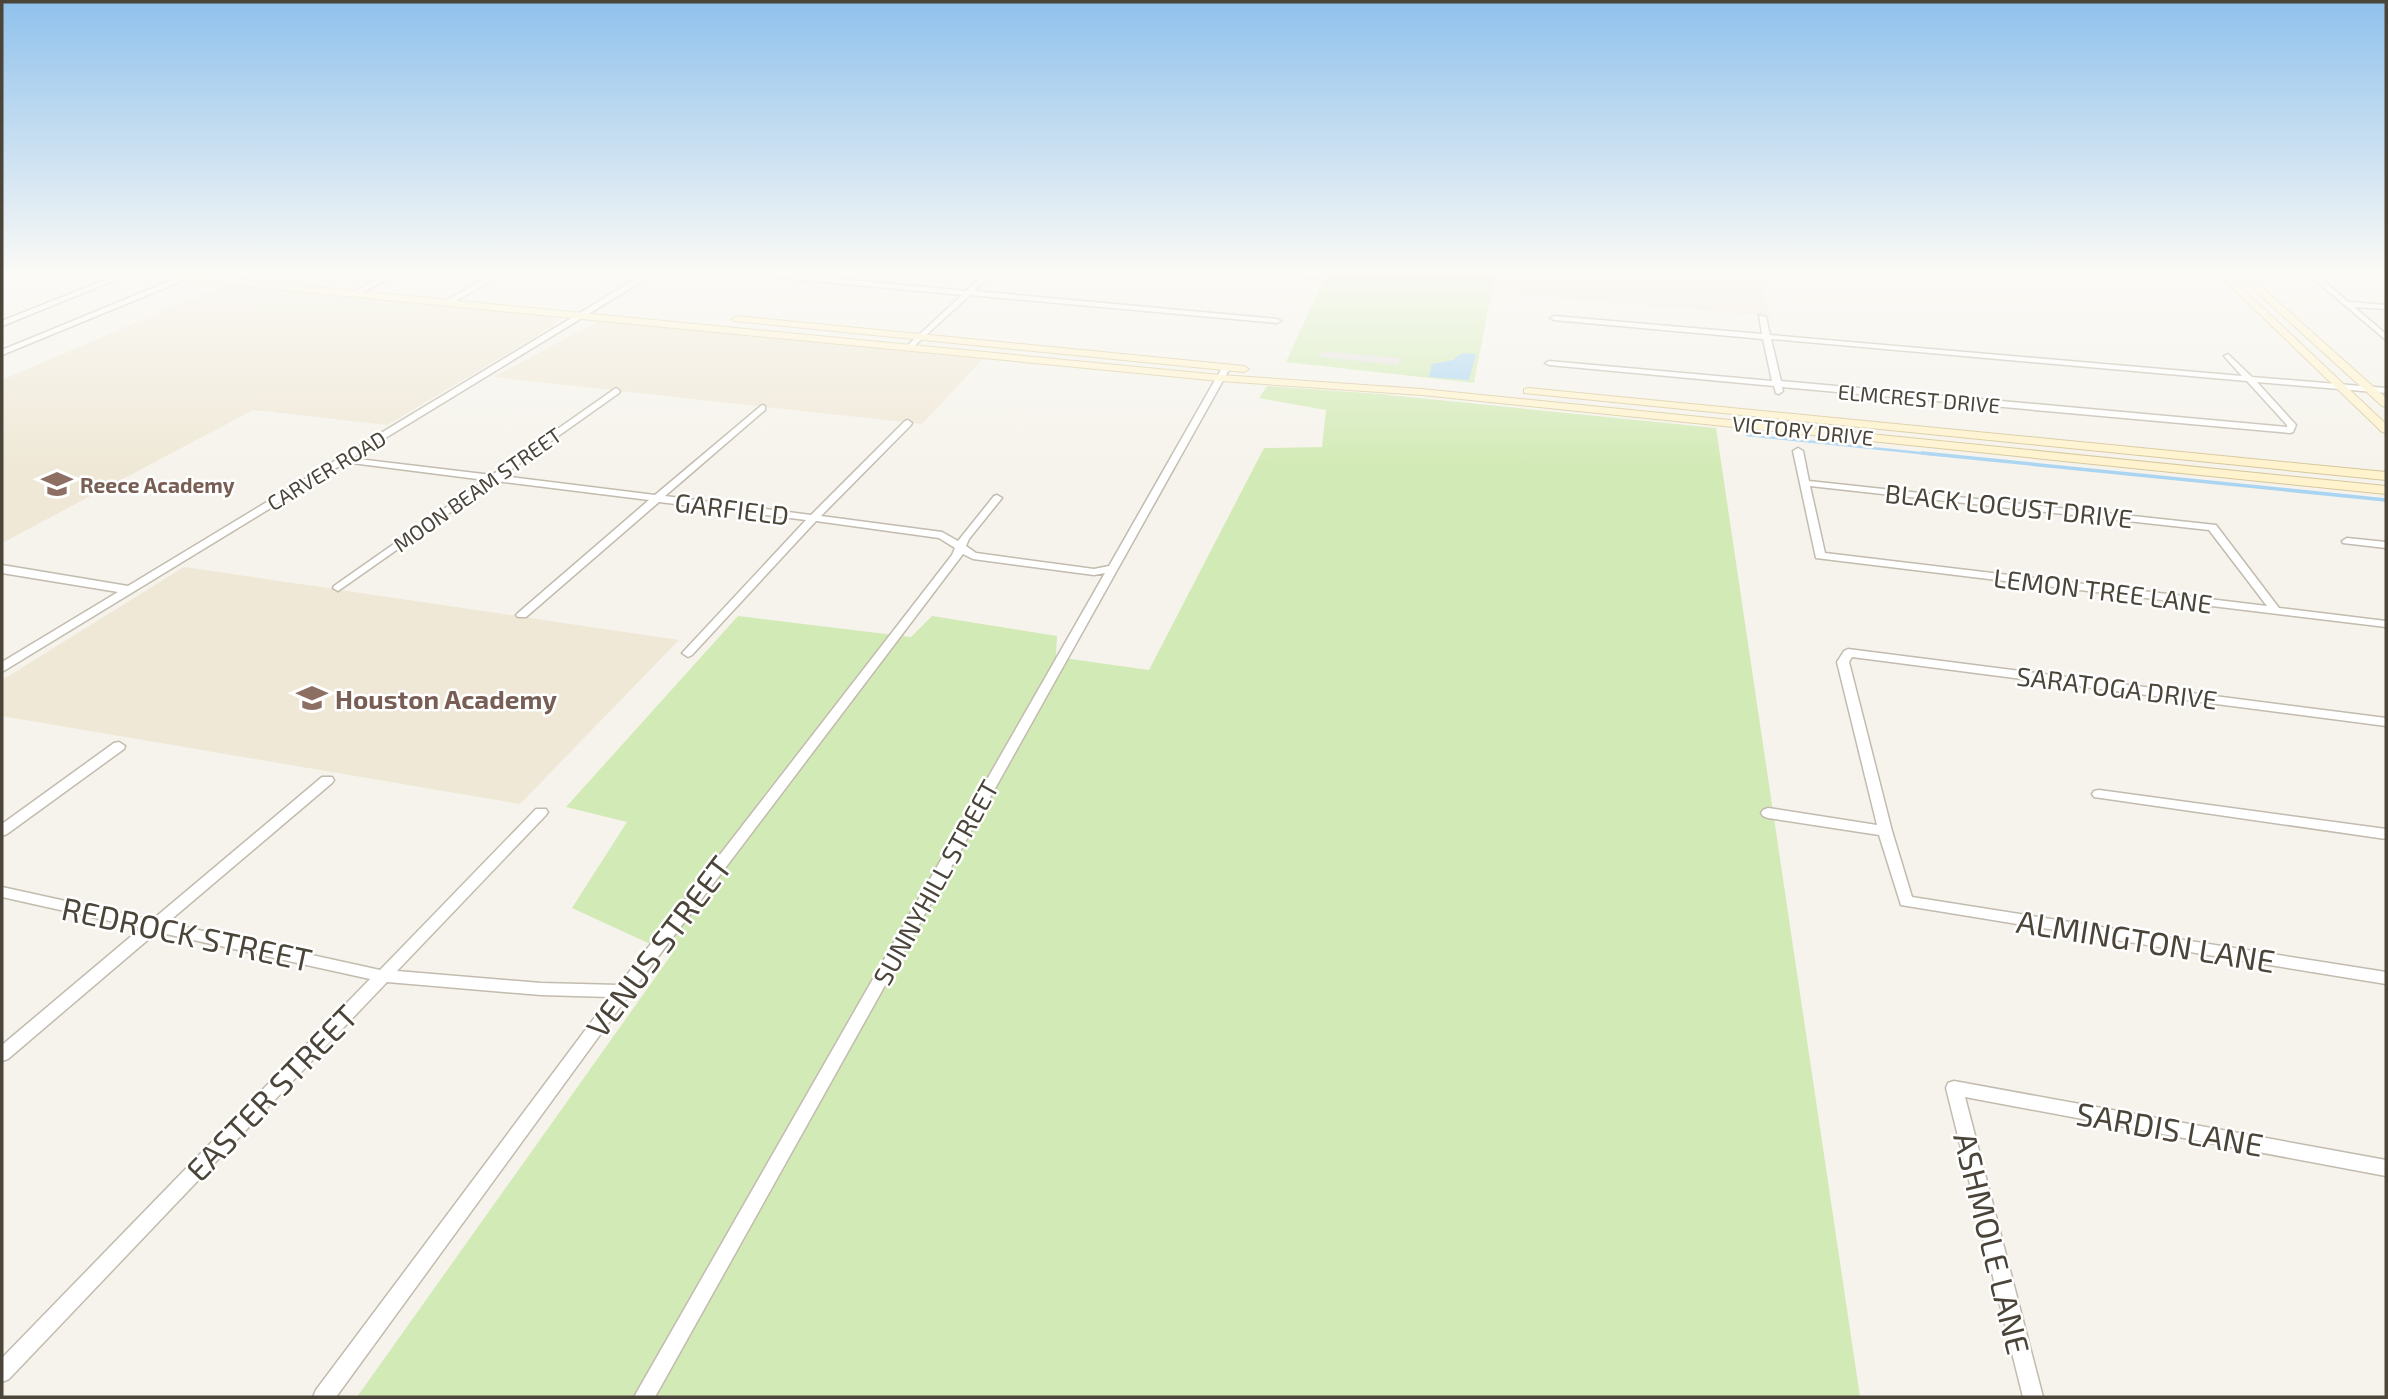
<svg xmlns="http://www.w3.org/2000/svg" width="2388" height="1399" viewBox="0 0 2388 1399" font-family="'Exo 2',sans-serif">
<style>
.education{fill:#efe8d6}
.green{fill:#d2eab5}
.parking{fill:#e5e3e0}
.water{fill:#a9d4f2}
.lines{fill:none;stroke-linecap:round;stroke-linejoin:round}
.stream-far1{stroke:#a9d4f2;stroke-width:2.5}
.stream{stroke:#a9d4f2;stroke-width:3.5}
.minor-casing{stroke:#c2bbae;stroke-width:3}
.tertiary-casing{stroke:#c2bbae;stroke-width:3}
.secondary-casing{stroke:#d6c79b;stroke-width:2}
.minor{fill:#fff;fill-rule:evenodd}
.tertiary{fill:#fff;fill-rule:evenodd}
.secondary{fill:#fff3cd;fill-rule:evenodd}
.labels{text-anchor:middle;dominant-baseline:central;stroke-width:5;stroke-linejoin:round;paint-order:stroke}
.far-street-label{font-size:21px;fill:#4b4439;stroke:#fff}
.far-education-label{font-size:21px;font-weight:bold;fill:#785e54;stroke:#fff;text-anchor:start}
.street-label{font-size:26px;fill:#4b4439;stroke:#fff}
.education-label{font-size:26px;font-weight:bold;fill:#785e54;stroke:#fff;text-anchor:start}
.near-street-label{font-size:32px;fill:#4b4439;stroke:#fff}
</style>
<rect width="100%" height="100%" fill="#f6f3ec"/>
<path class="education" d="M 1495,274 L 1758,274 L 1771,316 L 1492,292 Z
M 221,286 L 308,291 L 559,318 L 552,327 L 387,425 L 253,410 L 2,543 L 2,380 Z
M 599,321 L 983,359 L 922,424 L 493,377 Z
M 184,567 L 679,640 L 520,804 L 2,716 L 2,680 Z"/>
<path class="green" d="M 1326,274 L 1495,274 L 1474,383 L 1286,362 Z
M 1267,386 L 1379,394 L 1716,428 L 1860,1397 L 357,1397 L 672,954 L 572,908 L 627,822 L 566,807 L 738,616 L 911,637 L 932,616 L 1057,636 L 1056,657 L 1149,670 L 1264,448 L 1322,447 L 1326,410 L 1259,398 Z"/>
<path class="parking" d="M 1322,351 L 1400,358 L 1398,365 L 1320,357 Z"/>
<path class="water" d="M 1462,353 L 1476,354 L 1469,380 L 1429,377 L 1432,364 L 1453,360 Z"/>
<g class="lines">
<path class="stream-far1" d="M 1747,435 L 1939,455"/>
<path class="stream" d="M 1922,453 L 2386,500"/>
<g class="minor-casing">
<path id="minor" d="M 2,274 L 10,274 L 2,278 Z
M 120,274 L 130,274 L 2,326 L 2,321 Z
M 242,274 L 249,274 L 245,277 Z
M 387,274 L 396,274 L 360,294 L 353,292 Z
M 494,274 L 503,274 L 450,304 L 443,302 Z
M 756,274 L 785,274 L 966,291 L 984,274 L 991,274 L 974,291 L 1277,319 L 1281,321 L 1277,323 L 970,295 L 911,349 L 907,347 L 908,345 L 962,295 L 759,276 Z
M 1282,274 L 1310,274 L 1321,277 L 1317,279 Z
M 2308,274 L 2316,274 L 2348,302 L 2386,305 L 2386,309 L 2354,307 L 2386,334 L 2386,340 Z
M 182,276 L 189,278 L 2,355 L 2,350 Z
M 1759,315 L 1766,317 L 1770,335 L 2242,376 L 2224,356 L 2228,354 L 2252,377 L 2386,388 L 2386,393 L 2257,382 L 2296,425 L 2293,432 L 2290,433 L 1782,387 L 1783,391 L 1779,394 L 1776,393 L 1774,386 L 1549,365 L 1545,363 L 1549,361 L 1772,381 L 1763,339 L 1554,320 L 1550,318 L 1554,316 L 1762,334 ZM 1771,339 L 2247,381 L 2287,425 L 2287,427 L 1781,381 Z
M 1223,366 L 1230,368 L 655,1397 L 634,1397 L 1105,573 L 1094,575 L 973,559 L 963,554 L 629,995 L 336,1397 L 313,1397 L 316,1390 L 610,997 L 541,995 L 387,982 L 9,1379 L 2,1382 L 2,1358 L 370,979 L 157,932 L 8,1059 L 2,1061 L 2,1045 L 141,928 L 2,897 L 2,887 L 152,920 L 322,777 L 332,777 L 334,780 L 332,783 L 167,923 L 380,970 L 536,809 L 546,809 L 548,812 L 546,815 L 397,971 L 541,983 L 619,985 L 952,555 L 955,548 L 939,538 L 816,521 L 692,655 L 688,657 L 682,653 L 684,651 L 806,520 L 659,502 L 526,617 L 518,617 L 516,615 L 518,613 L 649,500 L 495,481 L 338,591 L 333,588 L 334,586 L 485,480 L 344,462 L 341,461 L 341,457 L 492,475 L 616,388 L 620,391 L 619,393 L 502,476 L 655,495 L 762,405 L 765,406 L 765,410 L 665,496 L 811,515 L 905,421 L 908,420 L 912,423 L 911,425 L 821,516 L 942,532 L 958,541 L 994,496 L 997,495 L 1002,498 L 969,539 L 966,546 L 976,553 L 1094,569 L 1109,566 Z
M 1798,448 L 1803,451 L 1809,481 L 2216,525 L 2279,608 L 2386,621 L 2386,627 L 1816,558 L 1793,451 ZM 1810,486 L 2209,530 L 2267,606 L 1825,553 Z
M 2347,538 L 2386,542 L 2386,548 L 2343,543 L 2342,541 Z
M 1848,649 L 2386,718 L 2386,726 L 1852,657 L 1849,662 L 1892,831 L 1912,897 L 2386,972 L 2386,984 L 1901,905 L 1879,835 L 1768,818 L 1763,816 L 1761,813 L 1763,810 L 1768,808 L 1877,825 L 1837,662 L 1844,651 Z
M 119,742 L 125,746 L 124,749 L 7,834 L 2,836 L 2,824 L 114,743 Z
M 2099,790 L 2386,829 L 2386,839 L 2094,797 L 2092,794 L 2094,791 Z
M 1954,1081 L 2386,1160 L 2386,1176 L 1965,1097 L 2043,1397 L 2023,1397 L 1946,1088 L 1948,1083 Z"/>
</g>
<g class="tertiary-casing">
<path id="tertiary" d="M 644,274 L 654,274 L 2,672 L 2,662 L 118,592 L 2,573 L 2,565 L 128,586 Z"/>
</g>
<g class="secondary-casing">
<path id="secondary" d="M 147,274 L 181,274 L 1220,375 L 1422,389 L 2386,486 L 2386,494 L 1422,395 L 1220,381 L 151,277 Z
M 2218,274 L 2227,274 L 2386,424 L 2386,433 L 2382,432 Z
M 2237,274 L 2247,274 L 2386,398 L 2386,407 L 2382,406 Z
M 737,316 L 1244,366 L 1249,369 L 1244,372 L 734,321 L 732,319 Z
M 1528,388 L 2386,472 L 2386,480 L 1524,393 L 1524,389 Z"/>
</g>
<use href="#minor" class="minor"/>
<use href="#tertiary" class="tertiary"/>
<use href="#secondary" class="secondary"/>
</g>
<linearGradient id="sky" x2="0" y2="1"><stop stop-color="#8fc1ec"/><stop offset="0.58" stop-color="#fbfaf6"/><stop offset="1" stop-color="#fbfaf6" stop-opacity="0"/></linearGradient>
<rect width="2388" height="470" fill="url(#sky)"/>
<defs>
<g id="school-bare" transform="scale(2.415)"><path d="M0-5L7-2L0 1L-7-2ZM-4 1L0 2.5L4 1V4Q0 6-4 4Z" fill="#8d6e63" stroke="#fff" stroke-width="2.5" paint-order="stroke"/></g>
</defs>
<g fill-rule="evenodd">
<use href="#school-bare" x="57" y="484"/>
<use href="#school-bare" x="312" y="698"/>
</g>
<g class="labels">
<g class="far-street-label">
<text transform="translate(1919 398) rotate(5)">ELMCREST DRIVE</text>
<text transform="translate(1803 430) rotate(6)">VICTORY DRIVE</text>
<text transform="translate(326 470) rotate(-31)">CARVER ROAD</text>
<text transform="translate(477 489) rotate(-35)">MOON BEAM STREET</text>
</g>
<g class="far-education-label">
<text x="80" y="484">Reece Academy</text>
</g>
<g class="street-label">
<text transform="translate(2009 505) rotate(6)">BLACK LOCUST DRIVE</text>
<text transform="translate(732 508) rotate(7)">GARFIELD</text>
<text transform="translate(2103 590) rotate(7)">LEMON TREE LANE</text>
<text transform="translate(2117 687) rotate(7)">SARATOGA DRIVE</text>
<text transform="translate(935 882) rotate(-61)">SUNNYHILL STREET</text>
</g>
<g class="education-label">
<text x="335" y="698">Houston Academy</text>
</g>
<g class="near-street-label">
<text transform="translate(187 933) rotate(12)">REDROCK STREET</text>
<text transform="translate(2146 940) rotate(9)">ALMINGTON LANE</text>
<text transform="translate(658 946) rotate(-53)">VENUS STREET</text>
<text transform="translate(271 1092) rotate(-46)">EASTER STREET</text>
<text transform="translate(2170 1128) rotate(10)">SARDIS LANE</text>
<text transform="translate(1993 1243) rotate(76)">ASHMOLE LANE</text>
</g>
</g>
<rect width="2388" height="1399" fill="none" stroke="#4b4439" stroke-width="7"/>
</svg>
